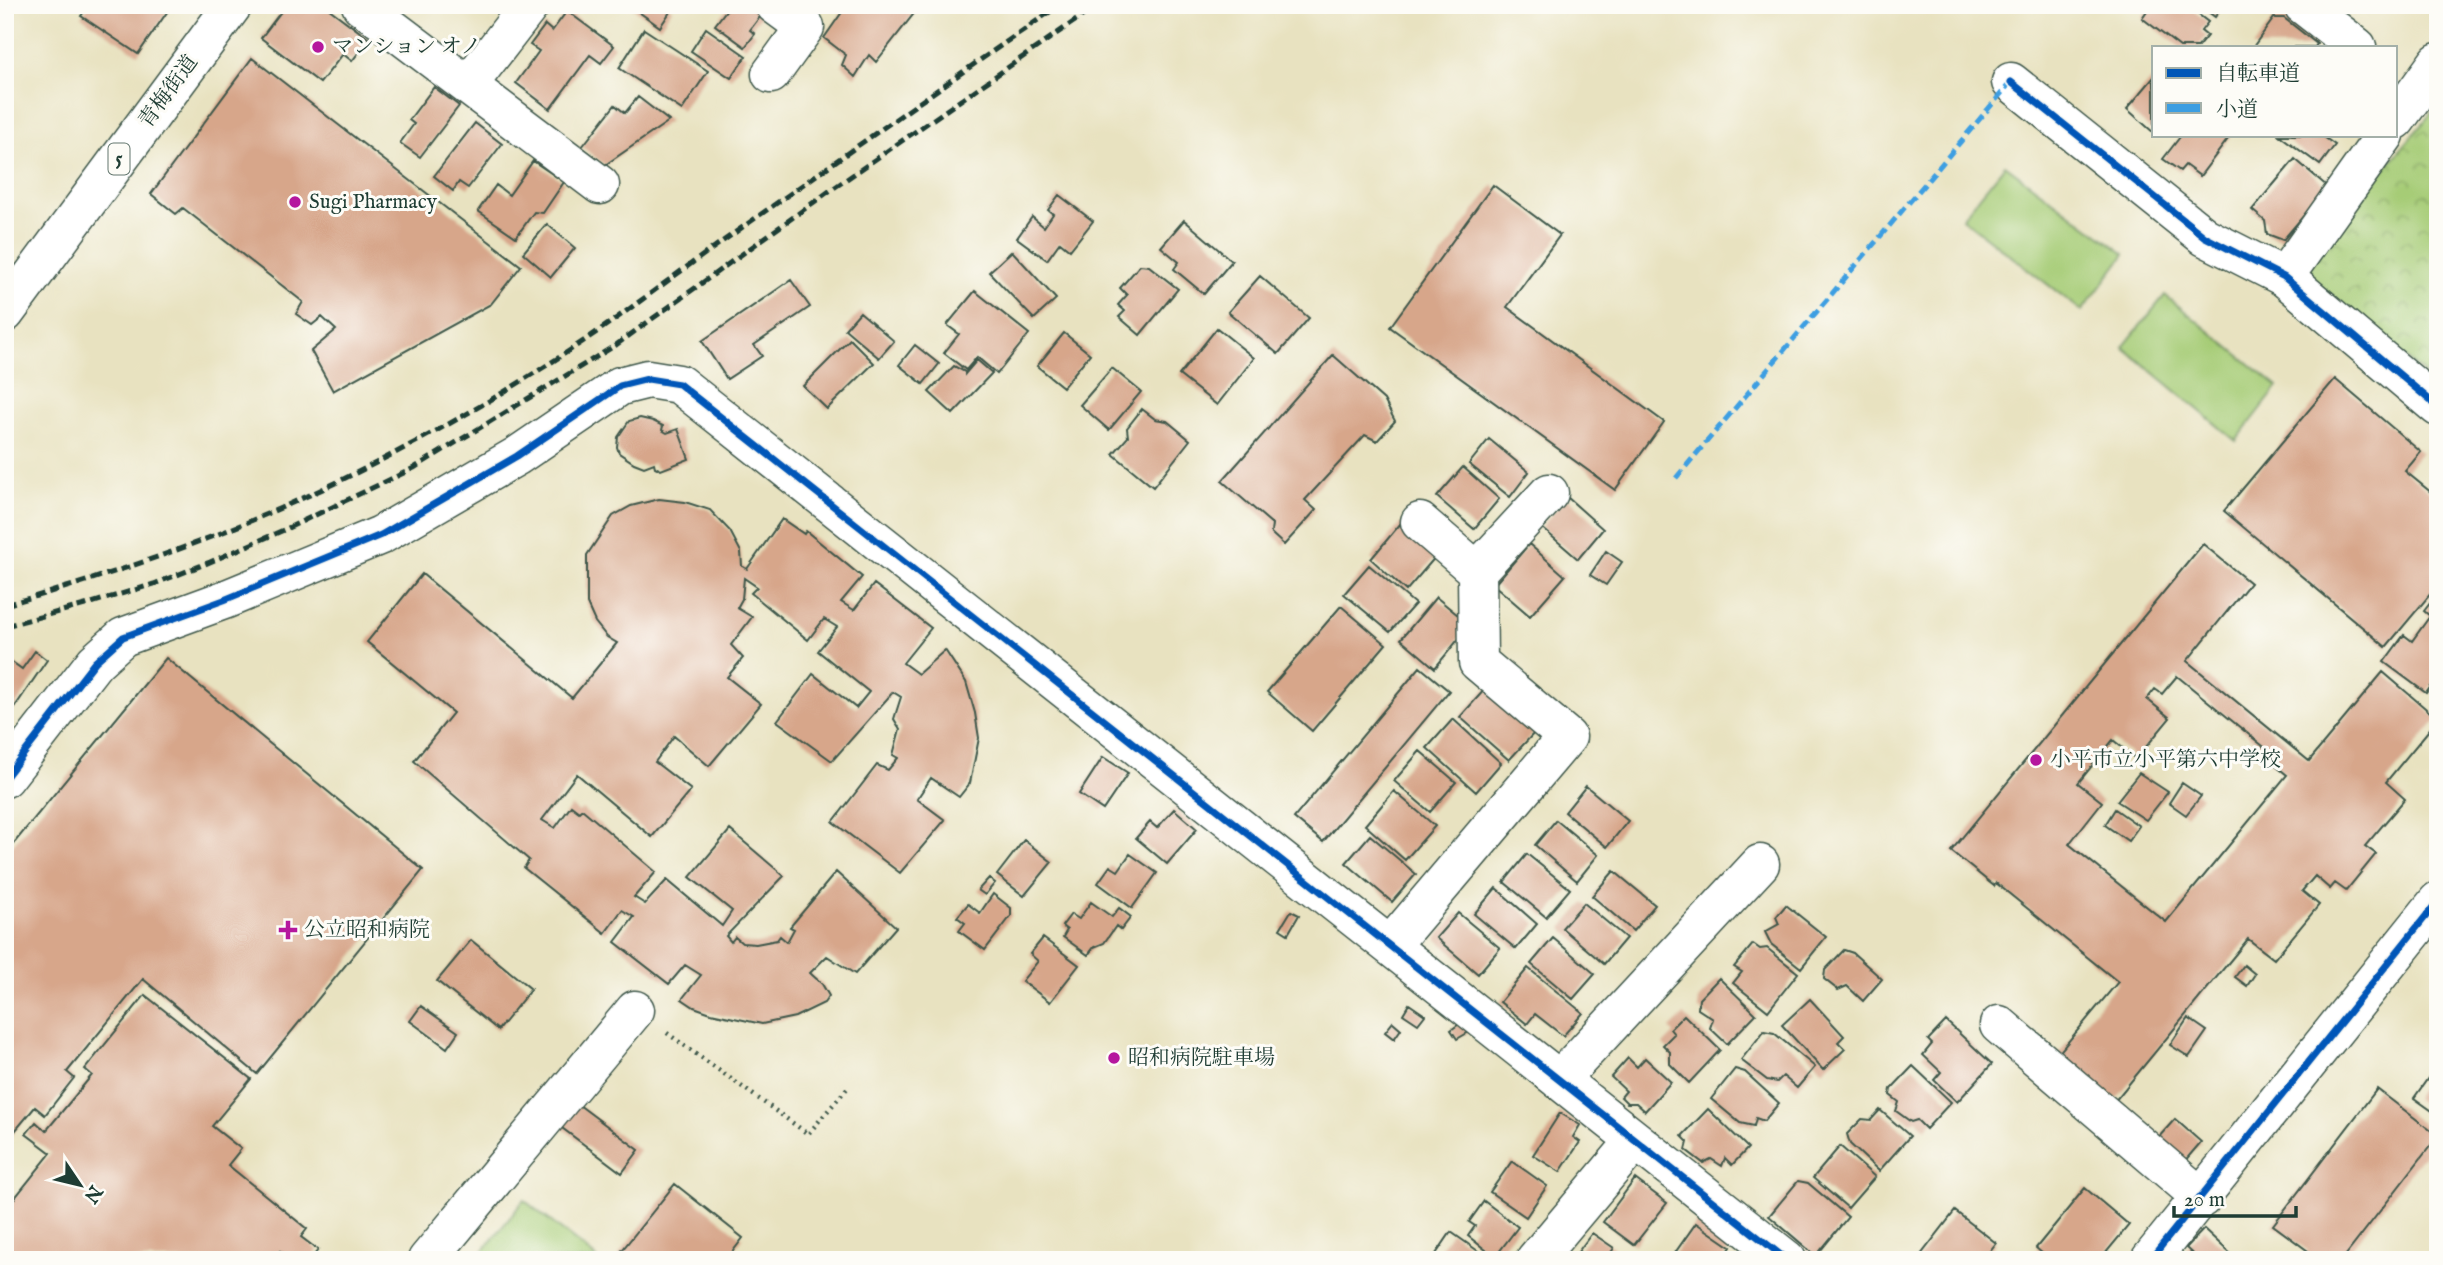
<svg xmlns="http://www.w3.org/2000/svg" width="2443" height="1265" viewBox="0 0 2443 1265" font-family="'IM FELL English','Noto Serif JP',serif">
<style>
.grass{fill:#a6cc76;stroke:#628455;stroke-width:2}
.park{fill:url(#park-crowns);stroke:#628455;stroke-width:2}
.building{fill:#d7a68a;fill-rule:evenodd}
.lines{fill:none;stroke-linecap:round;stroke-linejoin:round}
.minor-casing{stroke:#3d5649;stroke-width:41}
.major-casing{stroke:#3d5649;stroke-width:41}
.path{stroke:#3d5649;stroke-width:4.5;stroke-dasharray:2 5;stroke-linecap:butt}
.minor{stroke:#fff;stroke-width:38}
.major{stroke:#fff;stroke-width:38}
.rail{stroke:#1f3d34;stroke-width:5;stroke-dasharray:10 5;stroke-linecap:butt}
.quiet{stroke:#3c9ee2;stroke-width:5;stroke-dasharray:10 5;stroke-linecap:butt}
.cycleway-casing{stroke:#fdfcf7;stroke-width:11}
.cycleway{stroke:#0057b8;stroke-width:7}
.poi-dot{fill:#b5179e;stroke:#fdfcf7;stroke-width:2.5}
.labels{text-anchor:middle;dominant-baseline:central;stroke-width:6;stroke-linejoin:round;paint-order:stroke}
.shield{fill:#fdfcf7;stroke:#62766e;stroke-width:2}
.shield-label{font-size:19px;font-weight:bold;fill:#1f3d34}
.poi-label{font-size:21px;fill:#1f3d34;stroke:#fdfcf7;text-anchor:start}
.street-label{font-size:21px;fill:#1f3d34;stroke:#fdfcf7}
</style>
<defs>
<pattern id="park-crowns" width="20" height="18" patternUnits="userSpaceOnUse" patternTransform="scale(1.75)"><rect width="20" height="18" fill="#a6cc76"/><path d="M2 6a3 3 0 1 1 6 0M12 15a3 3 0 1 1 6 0" fill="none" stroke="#87a762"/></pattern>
</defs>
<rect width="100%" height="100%" fill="#fdfcf7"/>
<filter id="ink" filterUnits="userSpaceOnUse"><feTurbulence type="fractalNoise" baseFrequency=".0143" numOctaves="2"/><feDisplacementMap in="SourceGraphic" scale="14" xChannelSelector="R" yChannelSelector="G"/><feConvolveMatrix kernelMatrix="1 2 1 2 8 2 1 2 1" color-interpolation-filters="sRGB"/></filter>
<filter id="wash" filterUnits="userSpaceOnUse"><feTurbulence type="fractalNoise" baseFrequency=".00686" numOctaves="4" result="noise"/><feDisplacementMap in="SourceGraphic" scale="28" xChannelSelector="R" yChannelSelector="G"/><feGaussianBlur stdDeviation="1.57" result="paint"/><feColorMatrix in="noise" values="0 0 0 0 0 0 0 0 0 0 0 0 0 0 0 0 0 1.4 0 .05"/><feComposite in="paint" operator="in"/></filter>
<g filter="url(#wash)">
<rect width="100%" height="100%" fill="#e8e2c0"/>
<path class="grass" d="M 2005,165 L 2125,254 L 2082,311 L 1962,218 Z
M 2165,295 L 2278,387 L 2236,441 L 2123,347 Z
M 524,1200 L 599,1260 L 476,1260 Z"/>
<path class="park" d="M 2438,105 L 2438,385 L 2299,271 Z"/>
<g id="blocks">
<path class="building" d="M 89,5 L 172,5 L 138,54 L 81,16 Z
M 286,5 L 324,5 L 369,39 L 352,61 L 343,54 L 320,83 L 261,38 Z
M 629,5 L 667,5 L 672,9 L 660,27 Z
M 730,5 L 750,5 L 762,14 L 750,30 L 755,34 L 745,47 L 715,25 Z
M 847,5 L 917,5 L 919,7 L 876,62 L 869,55 L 855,77 L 842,65 L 846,55 L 824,38 Z
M 2151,5 L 2186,5 L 2208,22 L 2201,31 L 2207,36 L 2198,47 L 2180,47 L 2142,18 Z
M 2199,5 L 2223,5 L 2215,17 Z
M 567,11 L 614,46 L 601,63 L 590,55 L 550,109 L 516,83 L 539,51 L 530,45 L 545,25 L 552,31 Z
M 2274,18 L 2284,18 L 2317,44 L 2315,47 L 2253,47 Z
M 706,28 L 746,56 L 731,78 L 691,51 Z
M 644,29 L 708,71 L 682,110 L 619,68 Z
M 252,58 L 521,266 L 491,304 L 333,391 L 311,351 L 336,330 L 322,317 L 312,325 L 296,314 L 303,302 L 183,208 L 176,214 L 151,194 Z
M 2154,77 L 2154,133 L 2127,109 Z
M 434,87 L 459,106 L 420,157 L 400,143 L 414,124 L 409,120 Z
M 638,97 L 669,121 L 605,165 L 582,147 L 615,105 L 625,113 Z
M 475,123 L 502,144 L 468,188 L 459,182 L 453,191 L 434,176 Z
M 2180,135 L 2231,135 L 2200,176 L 2185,165 L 2180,171 L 2163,159 L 2180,137 Z
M 2279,135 L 2321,135 L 2335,145 L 2320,165 Z
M 2295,159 L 2328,187 L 2283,240 L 2267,234 L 2265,221 L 2252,210 Z
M 533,161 L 564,182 L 543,213 L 534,212 L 516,237 L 478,211 L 496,185 L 509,195 Z
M 1493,185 L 1560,235 L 1507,307 L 1664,422 L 1615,490 L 1390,327 Z
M 1059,195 L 1093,221 L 1070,250 L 1060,242 L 1047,260 L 1017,238 L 1032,217 L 1044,227 L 1053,214 L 1048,210 Z
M 1184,220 L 1232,261 L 1204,294 L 1174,269 L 1179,262 L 1161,247 Z
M 547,224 L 575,248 L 551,277 L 523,253 Z
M 1012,251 L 1056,299 L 1034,319 L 989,272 Z
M 1140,265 L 1149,266 L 1178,289 L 1140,335 L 1119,317 L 1125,311 L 1118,305 L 1127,295 L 1120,288 Z
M 1260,276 L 1309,318 L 1278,354 L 1228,312 Z
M 791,280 L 810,307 L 754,345 L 762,356 L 727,379 L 702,341 Z
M 975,291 L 1029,334 L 997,374 L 977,357 L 966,370 L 944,353 L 959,334 L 947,325 Z
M 860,312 L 894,341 L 879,358 L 845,329 Z
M 1217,328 L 1254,358 L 1217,405 L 1179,375 Z
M 1064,333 L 1090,354 L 1063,387 L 1037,366 Z
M 850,339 L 874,363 L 827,409 L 803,386 Z
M 915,345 L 939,364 L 923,384 L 899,365 Z
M 1333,355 L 1384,400 L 1395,421 L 1377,441 L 1365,435 L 1305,500 L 1316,510 L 1284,545 L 1271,533 L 1272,524 L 1222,481 Z
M 977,360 L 992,373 L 953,414 L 929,392 L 954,366 L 965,372 L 965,374 Z
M 1112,368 L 1141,392 L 1109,430 L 1080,405 Z
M 2335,379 L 2421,452 L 2405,471 L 2438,498 L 2438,585 L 2386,647 L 2224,511 Z
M 1142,409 L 1155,419 L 1167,421 L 1190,440 L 1153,487 L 1113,454 L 1128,437 L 1127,428 Z
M 640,418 L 653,421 L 663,426 L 662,430 L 667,433 L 678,429 L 689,459 L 661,470 L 655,467 L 654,463 L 644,467 L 634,463 L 619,453 L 617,447 L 618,437 L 629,421 Z
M 1489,439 L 1529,472 L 1510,497 L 1469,464 Z
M 1463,467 L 1499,499 L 1474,529 L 1437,497 Z
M 1567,497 L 1603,529 L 1578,559 L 1541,527 Z
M 659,499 L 685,502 L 710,510 L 730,531 L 741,552 L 742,566 L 747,569 L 782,519 L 804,534 L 806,531 L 862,577 L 841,602 L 854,610 L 874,584 L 931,628 L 903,663 L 918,674 L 945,650 L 966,682 L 975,713 L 979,738 L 970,783 L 959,797 L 931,778 L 917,799 L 945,820 L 900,873 L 833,822 L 877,765 L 888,770 L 898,758 L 893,755 L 900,729 L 894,719 L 901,697 L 893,692 L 832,761 L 777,721 L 813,674 L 856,708 L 869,692 L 818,651 L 837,627 L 824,619 L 808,640 L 751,593 L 757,587 L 744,578 L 742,599 L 737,608 L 752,617 L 731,645 L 743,658 L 727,677 L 761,704 L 709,766 L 674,736 L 655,762 L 691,790 L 652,837 L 577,774 L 542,820 L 555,828 L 571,806 L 579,812 L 582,809 L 656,872 L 634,897 L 645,904 L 667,880 L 722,926 L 732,911 L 690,877 L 730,830 L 784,876 L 726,936 L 731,942 L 735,937 L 742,943 L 756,944 L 777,940 L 780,936 L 787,942 L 794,929 L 790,927 L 836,872 L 896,927 L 855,974 L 827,956 L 810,973 L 822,984 L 829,996 L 824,1003 L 795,1017 L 762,1024 L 711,1013 L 694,1007 L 682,999 L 701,975 L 685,965 L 669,984 L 615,942 L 634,917 L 622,910 L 605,933 L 524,868 L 529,860 L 414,761 L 453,713 L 367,642 L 422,574 L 572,698 L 617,643 L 607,637 L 595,622 L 587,604 L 587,555 L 613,516 L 631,506 Z
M 1401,523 L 1437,555 L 1406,591 L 1371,559 Z
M 1529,544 L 1565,576 L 1530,616 L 1494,585 Z
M 2203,544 L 2250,583 L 2187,661 L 2309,761 L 2383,672 L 2438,719 L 2386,782 L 2405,799 L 2365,846 L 2376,854 L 2346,891 L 2335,883 L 2330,889 L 2315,876 L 2302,891 L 2319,905 L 2274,959 L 2248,939 L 2110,1107 L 2052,1061 L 2118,982 L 1996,883 L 1994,886 L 1951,851 ZM 2177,676 L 2269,751 L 2265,757 L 2287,775 L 2166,922 L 2069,844 L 2102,802 L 2078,783 L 2113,740 L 2136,759 L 2170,718 L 2147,699 L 2155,689 L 2162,694 Z
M 1606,551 L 1622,562 L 1606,585 L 1590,575 Z
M 1369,565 L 1415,604 L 1390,632 L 1344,594 Z
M 2438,593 L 2438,677 L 2426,693 L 2384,662 L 2404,635 L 2412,641 L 2430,616 L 2424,611 Z
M 1436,597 L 1470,625 L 1435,668 L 1401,639 Z
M 1341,606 L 1386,644 L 1312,731 L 1267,692 Z
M 35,651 L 47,660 L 12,711 L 5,706 L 5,657 L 22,669 Z
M 166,658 L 423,870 L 257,1074 L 143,979 L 67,1072 L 74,1078 L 45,1115 L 35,1107 L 5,1143 L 5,854 Z
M 1420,667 L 1449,691 L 1323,842 L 1294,818 Z
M 1486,688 L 1535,732 L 1509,760 L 1460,717 Z
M 1453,719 L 1501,763 L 1476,792 L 1427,748 Z
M 1420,751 L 1456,782 L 1430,812 L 1394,781 Z
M 1103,757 L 1128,773 L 1103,810 L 1079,794 Z
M 2139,773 L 2168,792 L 2146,820 L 2117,801 Z
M 2182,783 L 2201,796 L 2186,815 L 2169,803 Z
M 1586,786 L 1628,821 L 1607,847 L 1565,812 Z
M 1394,791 L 1435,826 L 1405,860 L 1365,825 Z
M 1174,809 L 1197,829 L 1167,864 L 1136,838 L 1150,822 L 1157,828 Z
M 2115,809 L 2139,826 L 2128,841 L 2105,825 Z
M 1556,820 L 1598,855 L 1577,881 L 1535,845 Z
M 1370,835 L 1416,874 L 1392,902 L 1346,863 Z
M 1024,840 L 1052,862 L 1024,896 L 997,875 Z
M 1130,854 L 1157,873 L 1132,908 L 1098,883 L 1110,866 L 1118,871 Z
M 1527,854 L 1570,889 L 1546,917 L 1504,882 Z
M 1614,871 L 1655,905 L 1633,931 L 1592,896 Z
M 989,878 L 995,883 L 985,895 L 978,890 Z
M 1496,888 L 1537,924 L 1516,949 L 1474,914 Z
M 993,894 L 1011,908 L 1011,916 L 985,950 L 959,931 L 965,923 L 957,917 L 968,904 L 980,913 Z
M 1091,902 L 1112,917 L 1119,908 L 1131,917 L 1121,930 L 1116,926 L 1104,943 L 1094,947 L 1088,955 L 1063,937 L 1067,930 L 1062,926 L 1071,914 L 1079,919 Z
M 1584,903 L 1626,938 L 1604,964 L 1562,928 Z
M 1786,905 L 1826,937 L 1801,968 L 1771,944 L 1765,932 L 1779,924 L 1776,917 Z
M 1291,911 L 1299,915 L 1288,934 L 1280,929 Z
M 1458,913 L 1500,948 L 1478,974 L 1436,938 Z
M 1043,938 L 1079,965 L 1050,1002 L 1022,981 L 1038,961 L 1030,954 Z
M 1553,938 L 1595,974 L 1573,999 L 1531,964 Z
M 471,940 L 531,989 L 498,1030 L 437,981 Z
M 1753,944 L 1760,949 L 1767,948 L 1798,973 L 1768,1011 L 1733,983 L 1742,972 L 1734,967 Z
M 1844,950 L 1853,953 L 1882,979 L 1863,1001 L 1847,986 L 1838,990 L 1824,979 L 1825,970 Z
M 2244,965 L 2255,974 L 2247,986 L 2235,977 Z
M 1528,968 L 1583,1013 L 1563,1036 L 1535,1014 L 1527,1024 L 1500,1002 Z
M 1719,978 L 1756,1014 L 1727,1044 L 1710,1028 L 1713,1019 L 1698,1009 L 1699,999 Z
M 145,995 L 251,1079 L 212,1126 L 241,1149 L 228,1165 L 307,1229 L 301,1237 L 318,1250 L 310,1260 L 291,1260 L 280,1251 L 273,1260 L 5,1260 L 5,1210 L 51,1153 L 26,1134 L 36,1122 L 46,1131 L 92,1075 L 85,1069 Z
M 1810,999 L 1844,1036 L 1838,1042 L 1845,1049 L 1823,1070 L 1782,1025 Z
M 1409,1004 L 1425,1015 L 1418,1024 L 1403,1014 Z
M 421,1006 L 458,1032 L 447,1048 L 410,1021 Z
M 1684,1015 L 1720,1050 L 1689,1083 L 1670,1064 L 1670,1052 L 1663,1045 L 1674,1034 L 1670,1029 Z
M 2188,1018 L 2207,1031 L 2189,1057 L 2170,1045 Z
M 1946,1021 L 1992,1064 L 1957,1102 L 1934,1080 L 1941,1072 L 1923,1055 L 1932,1044 L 1928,1040 Z
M 1393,1022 L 1401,1029 L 1394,1039 L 1385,1032 Z
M 1462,1022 L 1469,1032 L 1457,1039 L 1451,1030 Z
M 1764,1031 L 1774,1033 L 1815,1067 L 1797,1088 L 1783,1076 L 1777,1082 L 1767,1080 L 1741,1060 Z
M 1628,1058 L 1637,1067 L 1645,1058 L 1671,1082 L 1645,1111 L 1636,1103 L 1627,1103 L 1621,1097 L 1626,1091 L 1611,1077 Z
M 2438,1064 L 2438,1115 L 2414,1098 Z
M 1913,1066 L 1951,1102 L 1926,1129 L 1917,1120 L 1911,1122 L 1896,1111 L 1899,1102 L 1890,1095 L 1891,1089 Z
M 1735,1069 L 1745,1072 L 1779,1103 L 1764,1121 L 1756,1118 L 1754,1126 L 1740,1123 L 1711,1099 Z
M 2377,1089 L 2438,1136 L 2342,1260 L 2301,1260 L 2308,1251 L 2273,1225 Z
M 571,1099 L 639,1150 L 622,1173 L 554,1122 Z
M 1708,1109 L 1748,1148 L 1732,1165 L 1725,1158 L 1722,1166 L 1711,1159 L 1703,1163 L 1686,1150 L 1688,1142 L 1682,1136 Z
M 1880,1110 L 1910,1136 L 1879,1171 L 1850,1144 L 1847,1134 L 1862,1119 L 1871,1120 Z
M 1560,1113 L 1580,1125 L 1573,1137 L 1580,1142 L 1560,1172 L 1533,1155 Z
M 2175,1119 L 2201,1142 L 2183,1163 L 2157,1139 Z
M 1840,1146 L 1875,1177 L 1848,1208 L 1813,1178 Z
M 1512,1161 L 1547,1186 L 1526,1217 L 1490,1192 Z
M 1635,1179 L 1667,1203 L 1634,1245 L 1603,1222 Z
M 1798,1181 L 1808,1183 L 1848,1217 L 1816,1256 L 1769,1216 Z
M 675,1184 L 743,1238 L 726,1260 L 626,1260 L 619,1254 Z
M 2085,1188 L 2129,1225 L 2100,1260 L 2050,1260 L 2036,1248 Z
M 1484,1201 L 1518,1227 L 1495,1257 L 1468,1236 L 1475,1226 L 1469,1222 Z
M 1955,1211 L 1996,1243 L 1983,1260 L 1917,1260 Z
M 1696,1223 L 1731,1247 L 1722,1260 L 1670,1260 Z
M 2204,1229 L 2233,1256 L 2237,1260 L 2199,1260 L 2186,1248 Z
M 1451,1232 L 1488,1258 L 1487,1260 L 1432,1260 Z
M 1592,1233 L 1614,1248 L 1606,1260 L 1572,1260 Z"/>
</g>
</g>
<g filter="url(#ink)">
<use href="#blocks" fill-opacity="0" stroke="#3d5649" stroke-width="2"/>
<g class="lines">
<g class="minor-casing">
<path id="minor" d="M 361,5 L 600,185
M 2303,5 L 2357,47
M 771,74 L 805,27 L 775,5
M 2011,82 L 2205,237 L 2284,277 L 2438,407
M 468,85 L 530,5
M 2396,120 L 2438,62
M 2284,277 L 2385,135
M 1420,522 L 1477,571
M 5,778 L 95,662 L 123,637 L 224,600 L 381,535 L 517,456 L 620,386 L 648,379 L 679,384 L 1787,1260
M 1390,946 L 1567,737 L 1478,662 L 1477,571 L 1549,493
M 1999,1025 L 2202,1198
M 1559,1080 L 1760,864
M 427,1260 L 635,1010
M 1535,1260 L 1635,1141
M 2150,1260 L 2438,901"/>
</g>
<g class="major-casing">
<path id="major" d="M 5,313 L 233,5"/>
</g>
<path class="path" d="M 667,1033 L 808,1134 L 849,1086"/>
<use href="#minor" class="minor"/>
<use href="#major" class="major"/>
<path class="rail" d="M 5,605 C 146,566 280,515 410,445 C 480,408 549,366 614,320 C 650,294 686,267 723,241 C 835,162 947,82 1060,5
M 5,626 L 85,605 L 154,584 L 210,562 L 286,529 L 414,468 L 616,345 L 828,192 L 1098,5"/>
<path class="quiet" d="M 1676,478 L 2011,82"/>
<g class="cycleway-casing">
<path id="cycleway" d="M 2011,82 L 2205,237 L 2284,277 L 2438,407
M 5,778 L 95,662 L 123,637 L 224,600 L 381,535 L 517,456 L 620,386 L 648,379 L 679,384 L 1787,1260
M 2150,1260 L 2438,901"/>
</g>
<use href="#cycleway" class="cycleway"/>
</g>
</g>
<g class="poi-dot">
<circle cx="318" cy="47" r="7"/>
<circle cx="295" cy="202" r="7"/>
<circle cx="2036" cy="760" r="7"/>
<path d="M284.5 919.5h7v7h7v7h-7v7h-7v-7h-7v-7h7z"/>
<circle cx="1114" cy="1058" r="7"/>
</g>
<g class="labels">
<rect class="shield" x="108.5" y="143.5" width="21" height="31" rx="5"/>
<g class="shield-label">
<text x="119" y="159">5</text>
</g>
<g class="poi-label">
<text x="332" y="47">マンション オノ</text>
<text x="309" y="202">Sugi Pharmacy</text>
<text x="2050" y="760">小平市立小平第六中学校</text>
<text x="304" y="930">公立昭和病院</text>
<text x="1128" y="1058">昭和病院駐車場</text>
</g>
<g class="street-label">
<text transform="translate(169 92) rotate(-54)">青梅街道</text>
</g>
</g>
<rect width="2443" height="1265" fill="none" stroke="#fdfcf7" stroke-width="28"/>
<rect x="2152" y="46" width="245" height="91" fill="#fdfcf7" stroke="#a4b0a9" stroke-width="2"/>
<rect x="2166" y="68" width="35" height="10" fill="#0057b8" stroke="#a4b0a9" stroke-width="2"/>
<text x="2216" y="80" font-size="21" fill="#1f3d34">自転車道</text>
<rect x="2166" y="103" width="35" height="10" fill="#3c9ee2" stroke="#a4b0a9" stroke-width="2"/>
<text x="2216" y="116" font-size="21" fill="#1f3d34">小道</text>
<g transform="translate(80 1185) rotate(125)" stroke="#fdfcf7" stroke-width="5" paint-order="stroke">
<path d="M0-5L12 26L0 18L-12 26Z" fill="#1f3d34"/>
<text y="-10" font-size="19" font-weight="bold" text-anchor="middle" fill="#1f3d34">N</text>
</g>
<path d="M2174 1206v10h122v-10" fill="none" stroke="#1f3d34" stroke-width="3.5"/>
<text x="2184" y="1206" font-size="21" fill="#1f3d34" stroke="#fdfcf7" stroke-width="5" paint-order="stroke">20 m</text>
</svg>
